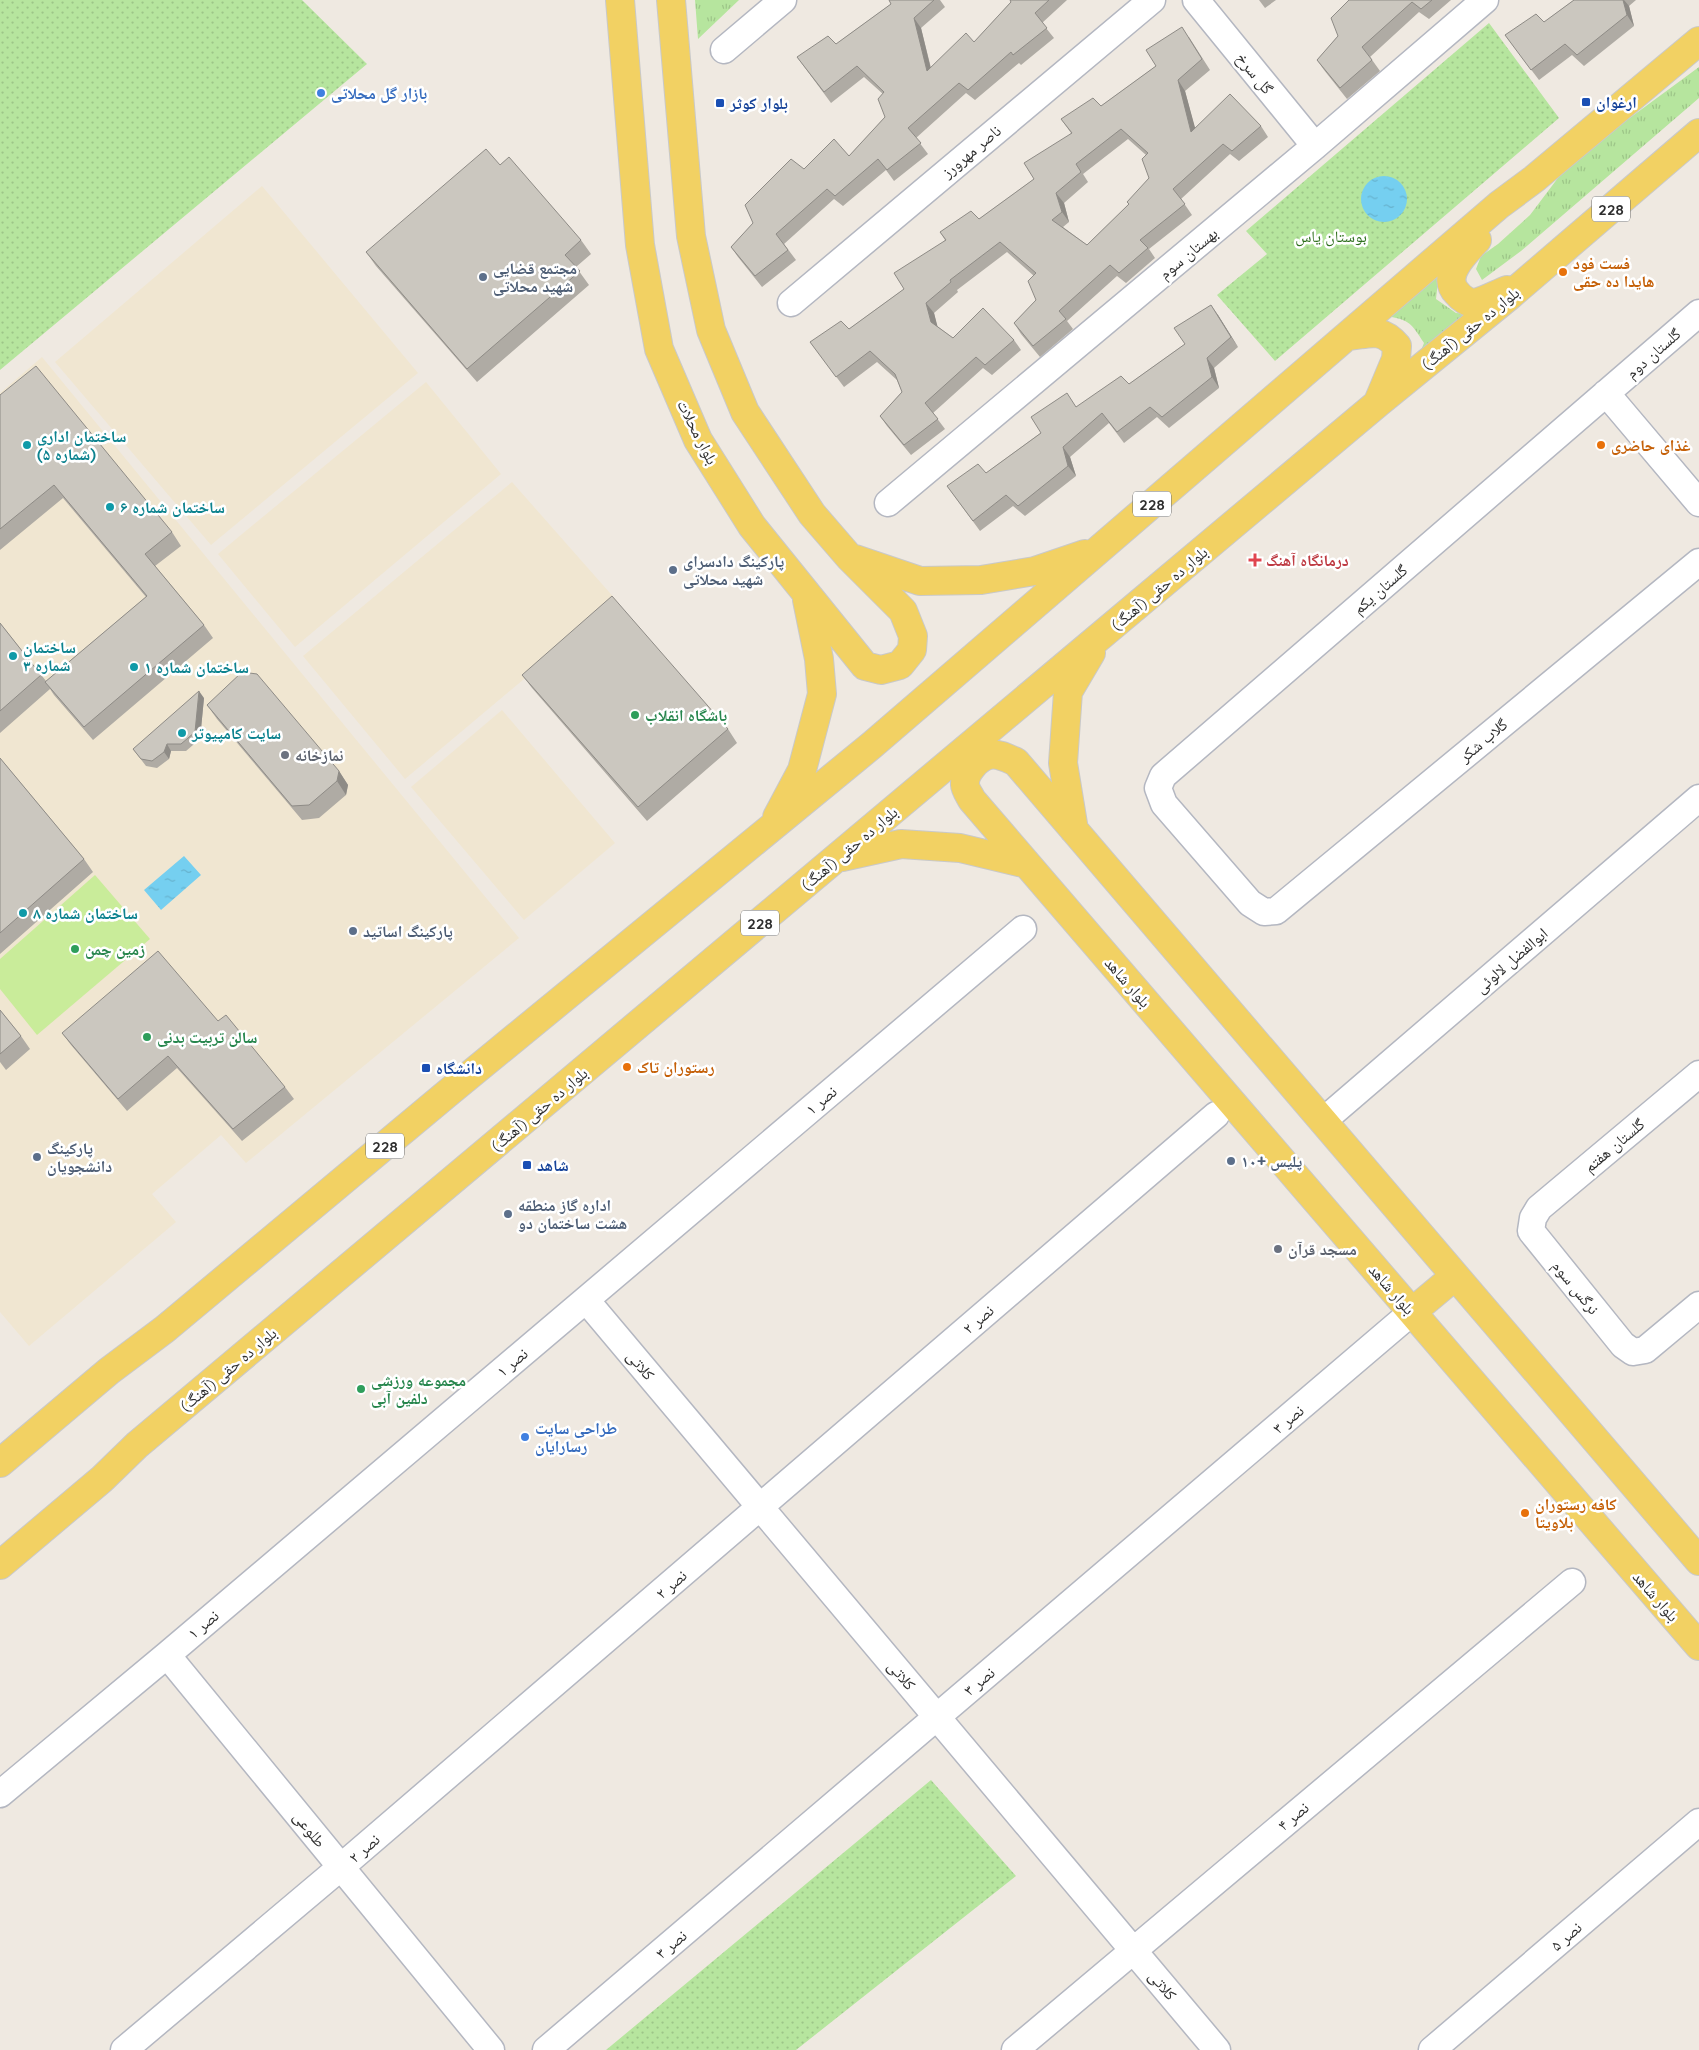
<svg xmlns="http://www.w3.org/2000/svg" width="1699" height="2050" viewBox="0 0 1699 2050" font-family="Quicksand,'Noto Naskh Arabic',sans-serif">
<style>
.education{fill:#f0e6d1}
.grass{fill:url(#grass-tufts)}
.park{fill:url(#park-dots)}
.pitch{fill:#c9ec9a}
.water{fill:url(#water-ripples)}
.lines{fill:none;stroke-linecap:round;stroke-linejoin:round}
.minor-casing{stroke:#b4b7c1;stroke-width:29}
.major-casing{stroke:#c9c9c9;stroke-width:30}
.minor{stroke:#fff;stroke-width:26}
.major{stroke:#f2d163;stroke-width:28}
.wall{fill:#afaba4;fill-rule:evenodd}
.shaded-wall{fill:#8e8b86}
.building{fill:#cbc7bf;stroke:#8e8b86;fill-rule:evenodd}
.shop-dot{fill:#3f7fe0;stroke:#fff;stroke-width:2}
.transit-dot{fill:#1a4fb4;stroke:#fff;stroke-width:2}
.food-dot{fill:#e8710a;stroke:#fff;stroke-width:2}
.service-dot{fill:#5c6f8a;stroke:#fff;stroke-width:2}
.culture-dot{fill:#0f9aa8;stroke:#fff;stroke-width:2}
.health-dot{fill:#e0444e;stroke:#fff;stroke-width:2}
.leisure-dot{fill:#2e9e5b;stroke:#fff;stroke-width:2}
.worship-dot{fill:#6b7280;stroke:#fff;stroke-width:2}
.labels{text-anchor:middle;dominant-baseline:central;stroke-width:5;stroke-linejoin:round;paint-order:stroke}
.shield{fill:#fff;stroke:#6d6d6d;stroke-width:1}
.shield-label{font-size:15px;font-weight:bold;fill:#2e2e2e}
.street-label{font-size:16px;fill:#2e2e2e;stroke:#fff}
.shop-label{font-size:16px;font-weight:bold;fill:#366cbe;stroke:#fff;text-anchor:start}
.transit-label{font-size:16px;font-weight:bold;fill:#164399;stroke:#fff;text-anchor:start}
.park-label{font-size:16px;fill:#2c6e1b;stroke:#fff}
.food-label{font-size:16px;font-weight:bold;fill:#c56008;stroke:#fff;text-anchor:start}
.service-label{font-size:16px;font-weight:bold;fill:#4e5e75;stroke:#fff;text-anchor:start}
.culture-label{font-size:16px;font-weight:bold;fill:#0d838f;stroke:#fff;text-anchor:start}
.health-label{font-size:16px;font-weight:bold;fill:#be3a42;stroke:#fff;text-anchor:start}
.leisure-label{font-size:16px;font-weight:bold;fill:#27864d;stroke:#fff;text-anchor:start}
.worship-label{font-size:16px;font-weight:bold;fill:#5b616d;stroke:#fff;text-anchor:start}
</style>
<defs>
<pattern id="grass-tufts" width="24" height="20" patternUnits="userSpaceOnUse" patternTransform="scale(1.25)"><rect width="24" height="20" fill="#b6e59e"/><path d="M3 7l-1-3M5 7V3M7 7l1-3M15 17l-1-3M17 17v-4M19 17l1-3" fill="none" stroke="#9dc588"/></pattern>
<pattern id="park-dots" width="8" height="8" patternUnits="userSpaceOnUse" patternTransform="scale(1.25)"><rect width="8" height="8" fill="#b6e59e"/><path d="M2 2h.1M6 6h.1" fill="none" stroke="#9dc588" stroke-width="1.8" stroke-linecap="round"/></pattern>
<pattern id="water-ripples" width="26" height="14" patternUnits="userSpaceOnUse" patternTransform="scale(1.25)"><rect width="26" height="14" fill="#75cff0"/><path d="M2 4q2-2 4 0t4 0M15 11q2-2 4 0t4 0" fill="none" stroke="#66b2ce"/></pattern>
</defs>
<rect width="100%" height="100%" fill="#efe9e1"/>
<path class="education" d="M 262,186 L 418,373 L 211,545 L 55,362 Z
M 42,357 L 519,938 L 246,1163 L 221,1135 L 152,1194 L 176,1222 L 29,1346 L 0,1312 L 0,393 Z
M 426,382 L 501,474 L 295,647 L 218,554 Z
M 512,482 L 617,601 L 405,779 L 303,656 Z
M 502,710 L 615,843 L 524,920 L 411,787 Z"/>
<path class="grass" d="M 695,0 L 739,0 L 698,39 Z
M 1699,67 L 1699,98 L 1521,251 L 1482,280 L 1476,269 L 1481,256 L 1498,244 L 1530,215 L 1570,162 Z
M 1439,272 L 1436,299 L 1456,313 L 1468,314 L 1418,358 L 1424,343 C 1411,323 1410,320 1386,316 Z"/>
<path class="park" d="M 0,0 L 302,0 L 367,64 L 0,370 Z
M 1489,23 L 1559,118 L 1275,361 L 1217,295 L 1267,254 L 1246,231 Z
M 931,1780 L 1016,1876 L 796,2050 L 606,2050 Z"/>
<path class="pitch" d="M 95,875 L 150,939 L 37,1035 L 0,989 L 0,959 Z"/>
<path class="water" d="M1361 199a23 23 0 1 1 46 0a23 23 0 1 1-46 0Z
M 184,856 L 201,875 L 161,910 L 144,890 Z"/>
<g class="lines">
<g class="minor-casing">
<path id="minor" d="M 1196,0 L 1315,146
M 724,50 L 783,0
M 791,303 L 1152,0
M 1699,313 L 1163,776 L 1158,788 L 1164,804 L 1250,903 L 1264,912 L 1276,911 L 1699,562
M 1606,393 L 1699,503
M 888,503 L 1315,146 L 1485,0
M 1699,1074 L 1539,1208 L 1533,1218 L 1531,1231 L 1623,1345 L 1633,1352 L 1645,1350 L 1699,1305
M 1323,1121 L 1699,798
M 586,1300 L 1217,2050
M 167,1655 L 491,2050
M 0,1794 L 167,1655 L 1023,929
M 124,2050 L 341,1867 L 1216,1115
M 546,2050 L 1412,1312
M 1015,2050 L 1572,1582
M 1432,2050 L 1699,1822"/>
</g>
<g class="major-casing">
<path id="major" d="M 620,0 L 640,245 L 659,349 L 698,440 L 752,526 L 865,666 L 881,670 L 900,665 L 912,650 L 913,636 L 903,611 L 850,558 L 812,514 L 745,412 L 711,330 L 691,236 L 671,0
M 1477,240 C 1465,253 1440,276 1457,293 C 1461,298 1468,303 1474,303 C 1482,302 1499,293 1507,290
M 1348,336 C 1370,334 1381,327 1397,346 L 1396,359 L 1378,402
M 855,559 L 920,581 L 981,580 L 1035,571 L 1085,554
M 777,817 L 802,770 L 822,694 L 819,659 L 807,600
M 1074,830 L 1063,763 L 1068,692 L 1091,653
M 842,857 L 901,844 L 960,848 L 1027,864
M 1412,1312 L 1455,1276
M 0,1463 L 109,1371 L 165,1329 L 449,1092 L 872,745 L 1499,205 L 1534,179 L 1699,41
M 1699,1561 L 1016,762 C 1007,758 998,753 989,755 C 977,758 964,773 965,785 C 965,789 970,796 972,800 L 1699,1646
M 0,1565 L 102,1479 L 137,1445 L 1378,403 L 1508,297 L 1699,133"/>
</g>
<use href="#minor" class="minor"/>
<use href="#major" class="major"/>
</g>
<path class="wall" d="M 889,0 L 940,0 L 945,7 L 921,28 L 931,68 L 974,42 L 1011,2 L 1010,0 L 1067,0 L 1042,23 L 1054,38 L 1021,65 L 1019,63 L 975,100 L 966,93 L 916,138 L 928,154 L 894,181 L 886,170 L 843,206 L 834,199 L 784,244 L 796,260 L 762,287 L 738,257 L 731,247 L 804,169 L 849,156 L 885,117 L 883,94 L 864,77 L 831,103 L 797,57 L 836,44 L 891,4 Z
M 1259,0 L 1276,0 L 1265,8 Z
M 1349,0 L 1451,0 L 1429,19 L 1419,12 L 1370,57 L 1380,71 L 1347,99 L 1324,70 L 1317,60 L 1338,36 Z
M 1574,0 L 1636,0 L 1629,6 L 1634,26 L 1584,66 L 1572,55 L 1539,80 L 1505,35 L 1544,22 Z
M 1189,37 L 1210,70 L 1185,91 L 1195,129 L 1261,126 L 1268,137 L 1239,161 L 1230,154 L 1181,199 L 1192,215 L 1149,249 L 1155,258 L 1126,283 L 1117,276 L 1067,321 L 1073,329 L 1040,357 L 1021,334 L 1014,323 L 1036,300 L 1034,276 L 1007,252 L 957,290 L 958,292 L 934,313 L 937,326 L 953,338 L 1014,340 L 1021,350 L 992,375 L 983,368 L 933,413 L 945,429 L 911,455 L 887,426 L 880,416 L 902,392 L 897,380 L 877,362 L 844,387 L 810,342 L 849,329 L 904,289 L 945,240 L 940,232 L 979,219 L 1034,179 L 1071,133 L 1061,119 L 1101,106 L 1156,66 ZM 1128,139 L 1146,155 L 1149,178 L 1129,204 L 1087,245 L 1063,227 L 1069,222 L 1064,203 L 1088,182 L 1083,174 Z
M 500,165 L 581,240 L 591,254 L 576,267 L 589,285 L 477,382 L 376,266 L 366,252 Z
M 1218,315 L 1238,347 L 1214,368 L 1219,388 L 1169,428 L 1157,417 L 1124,443 L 1109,423 L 1070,457 L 1076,476 L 1025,516 L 1013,506 L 980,531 L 947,486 L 986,473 L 1076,407 L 1129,384 L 1185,344 Z
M 0,395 L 172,532 L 181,546 L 155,566 L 204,625 L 213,638 L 93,740 L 54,695 L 50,689 L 0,733 L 0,623 L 46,681 L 146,597 L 63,498 L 0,550 Z
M 522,675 L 728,729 L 737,743 L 647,821 L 532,688 Z
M 204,698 L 200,739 L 186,751 L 171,751 L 169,759 L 157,768 L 146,766 L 133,749 Z
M 207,705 L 339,771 L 348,785 L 346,795 L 319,818 L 302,820 L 217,719 Z
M 0,758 L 84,859 L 93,872 L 0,954 Z
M 0,1010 L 21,1036 L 30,1049 L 6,1070 L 0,1062 Z
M 218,1021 L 285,1087 L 294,1099 L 242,1141 L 177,1068 L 127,1111 L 71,1045 L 62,1033 Z"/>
<path class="shaded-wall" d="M 1623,0 L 1624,0 L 1629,6 L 1634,26 L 1627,15 Z
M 914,18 L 921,28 L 934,82 L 927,71 Z
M 1178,80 L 1185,91 L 1199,142 L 1191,132 Z
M 1056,193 L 1064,203 L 1069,222 L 1062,212 Z
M 926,303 L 934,313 L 939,332 L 931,322 Z
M 1211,305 L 1218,315 L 1238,347 L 1231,337 Z
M 1207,358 L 1214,368 L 1219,388 L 1212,377 Z
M 1063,447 L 1070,457 L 1076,476 L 1068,466 Z
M 199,691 L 204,698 L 200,739 L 195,732 Z
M 167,744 L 171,751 L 169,759 L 164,752 Z
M 339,771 L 348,785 L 346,795 L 337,781 Z"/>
<path class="building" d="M 889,0 L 934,0 L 914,18 L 927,71 L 966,33 L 974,42 L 1011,2 L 1010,0 L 1049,0 L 1035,13 L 1047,28 L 1013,55 L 1011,52 L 968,90 L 959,83 L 908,128 L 921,143 L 887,170 L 878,159 L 835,196 L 827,189 L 776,234 L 788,250 L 755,276 L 731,247 L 753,223 L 745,205 L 791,159 L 804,169 L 834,139 L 849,156 L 885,117 L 878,99 L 884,92 L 857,66 L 824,92 L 797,57 L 828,36 L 836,44 L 891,4 Z
M 1349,0 L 1432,0 L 1421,9 L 1412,2 L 1362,47 L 1372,60 L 1340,88 L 1317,60 L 1338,36 L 1331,18 Z
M 1574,0 L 1623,0 L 1627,15 L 1577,55 L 1565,44 L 1531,70 L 1505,35 L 1536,14 L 1544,22 Z
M 1182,27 L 1202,59 L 1178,80 L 1191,132 L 1230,94 L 1261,126 L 1232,151 L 1223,144 L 1173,189 L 1185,204 L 1140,240 L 1148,248 L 1119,273 L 1110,265 L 1059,311 L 1066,319 L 1033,346 L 1014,323 L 1036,300 L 1028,281 L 1036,273 L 1000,242 L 950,280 L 951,282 L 926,303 L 931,322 L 953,338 L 983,308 L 1014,340 L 985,365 L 976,357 L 925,403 L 938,419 L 904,445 L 880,416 L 902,392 L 895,374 L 870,351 L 836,377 L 810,342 L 841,321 L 849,329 L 904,289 L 894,273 L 946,240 L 940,232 L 971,211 L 979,219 L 1034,179 L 1024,163 L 1072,133 L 1061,119 L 1093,98 L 1101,106 L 1156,66 L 1146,50 ZM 1121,129 L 1148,153 L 1142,159 L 1149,178 L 1127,202 L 1129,204 L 1087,245 L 1052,220 L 1062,212 L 1056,193 L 1081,172 L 1076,164 Z
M 486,149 L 500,165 L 509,157 L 581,240 L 565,255 L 580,271 L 467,369 L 366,252 Z
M 1211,305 L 1231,337 L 1207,358 L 1212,377 L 1162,417 L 1150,407 L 1117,432 L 1102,413 L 1063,447 L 1068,466 L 1018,506 L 1006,495 L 973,521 L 947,486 L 978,464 L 986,473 L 1041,433 L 1031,417 L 1067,393 L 1076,407 L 1121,376 L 1129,384 L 1185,344 L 1174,328 Z
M 36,366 L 172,532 L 145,554 L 204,625 L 84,727 L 45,682 L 147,596 L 54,485 L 0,529 L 0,395 Z
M 612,596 L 728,729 L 638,807 L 522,675 Z
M 0,623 L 41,675 L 0,711 Z
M 242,672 L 257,674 L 339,771 L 337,781 L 309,805 L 292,806 L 207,705 Z
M 199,691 L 195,732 L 181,744 L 167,744 L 164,752 L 152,761 L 141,759 L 133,749 Z
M 0,758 L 84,859 L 0,933 Z
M 158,951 L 218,1021 L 226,1015 L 285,1087 L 233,1129 L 168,1056 L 118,1099 L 62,1033 Z
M 0,1010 L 21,1036 L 0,1054 Z"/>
<g class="shop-dot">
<circle cx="321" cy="93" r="5"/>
<circle cx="525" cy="1437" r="5"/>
</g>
<g class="transit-dot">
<rect x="1581" y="97" width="10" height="10" rx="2.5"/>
<rect x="715" y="98" width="10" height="10" rx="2.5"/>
<rect x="421" y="1063" width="10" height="10" rx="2.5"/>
<rect x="522" y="1160" width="10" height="10" rx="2.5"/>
</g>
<g class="food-dot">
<circle cx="1563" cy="272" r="5"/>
<circle cx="1601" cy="445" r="5"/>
<circle cx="627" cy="1067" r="5"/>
<circle cx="1525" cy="1513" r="5"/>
</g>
<g class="service-dot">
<circle cx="483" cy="277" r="5"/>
<circle cx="673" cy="570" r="5"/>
<circle cx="353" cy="931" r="5"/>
<circle cx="37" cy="1157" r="5"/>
<circle cx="1231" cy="1161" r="5"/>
<circle cx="508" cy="1214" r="5"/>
</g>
<g class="culture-dot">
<circle cx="27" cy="445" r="5"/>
<circle cx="110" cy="507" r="5"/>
<circle cx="13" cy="656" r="5"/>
<circle cx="134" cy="667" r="5"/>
<circle cx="182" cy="733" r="5"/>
<circle cx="23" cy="913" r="5"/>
</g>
<path class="health-dot" d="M1252.5 552.5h5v5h5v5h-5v5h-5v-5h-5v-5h5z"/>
<g class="leisure-dot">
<circle cx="635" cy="715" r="5"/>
<circle cx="75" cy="949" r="5"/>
<circle cx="147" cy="1037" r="5"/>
<circle cx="361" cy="1389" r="5"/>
</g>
<g class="worship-dot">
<circle cx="285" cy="755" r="5"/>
<circle cx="1278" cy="1249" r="5"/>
</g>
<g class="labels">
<g class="shield">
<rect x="1592" y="196.5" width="38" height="25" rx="4"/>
<rect x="1133" y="491.5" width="38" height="25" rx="4"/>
<rect x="741" y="910.5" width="38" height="25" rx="4"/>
<rect x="366" y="1133.5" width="38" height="25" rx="4"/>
</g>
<g class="shield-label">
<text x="1611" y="209">228</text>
<text x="1152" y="504">228</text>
<text x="760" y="923">228</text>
<text x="385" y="1146">228</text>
</g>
<g class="street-label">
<text transform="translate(1255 73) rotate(51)">گل سرخ</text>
<text transform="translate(971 151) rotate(-40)">ناصر مهرورز</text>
<text transform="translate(1188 253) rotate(-40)">بهستان سوم</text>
<text transform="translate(1470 328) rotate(-39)">بلوار ده حقی (آهنگ)</text>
<text transform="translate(1653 353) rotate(-41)">گلستان دوم</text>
<text transform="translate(698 432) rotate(63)">بلوار محلات</text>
<text transform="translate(1159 588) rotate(-40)">بلوار ده حقی (آهنگ)</text>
<text transform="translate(1380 589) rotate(-41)">گلستان یکم</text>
<text transform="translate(1483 740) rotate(-40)">گلاب شکر</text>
<text transform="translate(849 848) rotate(-40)">بلوار ده حقی (آهنگ)</text>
<text transform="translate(1511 960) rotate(-41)">ابوالفضل لالوئی</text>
<text transform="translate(1128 982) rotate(49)">بلوار شاهد</text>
<text transform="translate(821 1100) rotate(-40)">نصر ۱</text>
<text transform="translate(539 1109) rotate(-40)">بلوار ده حقی (آهنگ)</text>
<text transform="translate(1614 1145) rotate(-40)">گلستان هفتم</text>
<text transform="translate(1576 1287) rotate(51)">نرگس سوم</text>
<text transform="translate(1392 1289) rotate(49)">بلوار شاهد</text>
<text transform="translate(978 1319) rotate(-41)">نصر ۲</text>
<text transform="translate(512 1362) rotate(-40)">نصر ۱</text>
<text transform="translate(641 1365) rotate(50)">کلاتی</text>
<text transform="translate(228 1369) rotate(-40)">بلوار ده حقی (آهنگ)</text>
<text transform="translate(1288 1419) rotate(-40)">نصر ۳</text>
<text transform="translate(671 1584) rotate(-41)">نصر ۲</text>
<text transform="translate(1656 1596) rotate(49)">بلوار شاهد</text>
<text transform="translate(203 1624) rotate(-40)">نصر ۱</text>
<text transform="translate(902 1675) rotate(50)">کلاتی</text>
<text transform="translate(979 1681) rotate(-40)">نصر ۳</text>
<text transform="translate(1293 1816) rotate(-40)">نصر ۴</text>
<text transform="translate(310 1829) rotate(51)">طلوعی</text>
<text transform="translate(364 1848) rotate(-41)">نصر ۲</text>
<text transform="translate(1566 1936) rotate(-41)">نصر ۵</text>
<text transform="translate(671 1944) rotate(-40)">نصر ۳</text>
<text transform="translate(1163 1985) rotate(50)">کلاتی</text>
</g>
<g class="shop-label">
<text x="331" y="93">بازار گل محلاتی</text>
<text x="535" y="1428">طراحی سایت<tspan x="535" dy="18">رسارایان</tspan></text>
</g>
<g class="transit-label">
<text x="1596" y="102">ارغوان</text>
<text x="730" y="103">بلوار کوثر</text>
<text x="436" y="1068">دانشگاه</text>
<text x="537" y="1165">شاهد</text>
</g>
<g class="park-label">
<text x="1331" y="236">بوستان یاس</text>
</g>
<g class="food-label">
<text x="1573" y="263">فست فود<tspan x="1573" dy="18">هایدا ده حقی</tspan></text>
<text x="1611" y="445">غذای حاضری</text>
<text x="637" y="1067">رستوران تاک</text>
<text x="1535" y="1504">کافه رستوران<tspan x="1535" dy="18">بلاویتا</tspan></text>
</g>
<g class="service-label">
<text x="493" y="268">مجتمع قضایی<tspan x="493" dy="18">شهید محلاتی</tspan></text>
<text x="683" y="561">پارکینگ دادسرای<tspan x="683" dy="18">شهید محلاتی</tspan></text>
<text x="363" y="931">پارکینگ اساتید</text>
<text x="47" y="1148">پارکینگ<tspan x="47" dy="18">دانشجویان</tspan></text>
<text x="1241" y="1161">پلیس +۱۰</text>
<text x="518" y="1205">اداره گاز منطقه<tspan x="518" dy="18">هشت ساختمان دو</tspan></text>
</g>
<g class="culture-label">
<text x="37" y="436">ساختمان اداری<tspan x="37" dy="18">(شماره ۵)</tspan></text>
<text x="120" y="507">ساختمان شماره ۶</text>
<text x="23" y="647">ساختمان<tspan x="23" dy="18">شماره ۳</tspan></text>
<text x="144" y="667">ساختمان شماره ۱</text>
<text x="192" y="733">سایت کامپیوتر</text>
<text x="33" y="913">ساختمان شماره ۸</text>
</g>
<g class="health-label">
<text x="1266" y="560">درمانگاه آهنگ</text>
</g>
<g class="leisure-label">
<text x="645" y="715">باشگاه انقلاب</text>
<text x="85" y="949">زمین چمن</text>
<text x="157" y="1037">سالن تربیت بدنی</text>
<text x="371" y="1380">مجموعه ورزشی<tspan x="371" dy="18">دلفین آبی</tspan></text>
</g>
<g class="worship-label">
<text x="295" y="755">نمازخانه</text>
<text x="1288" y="1249">مسجد قرآن</text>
</g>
</g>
</svg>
